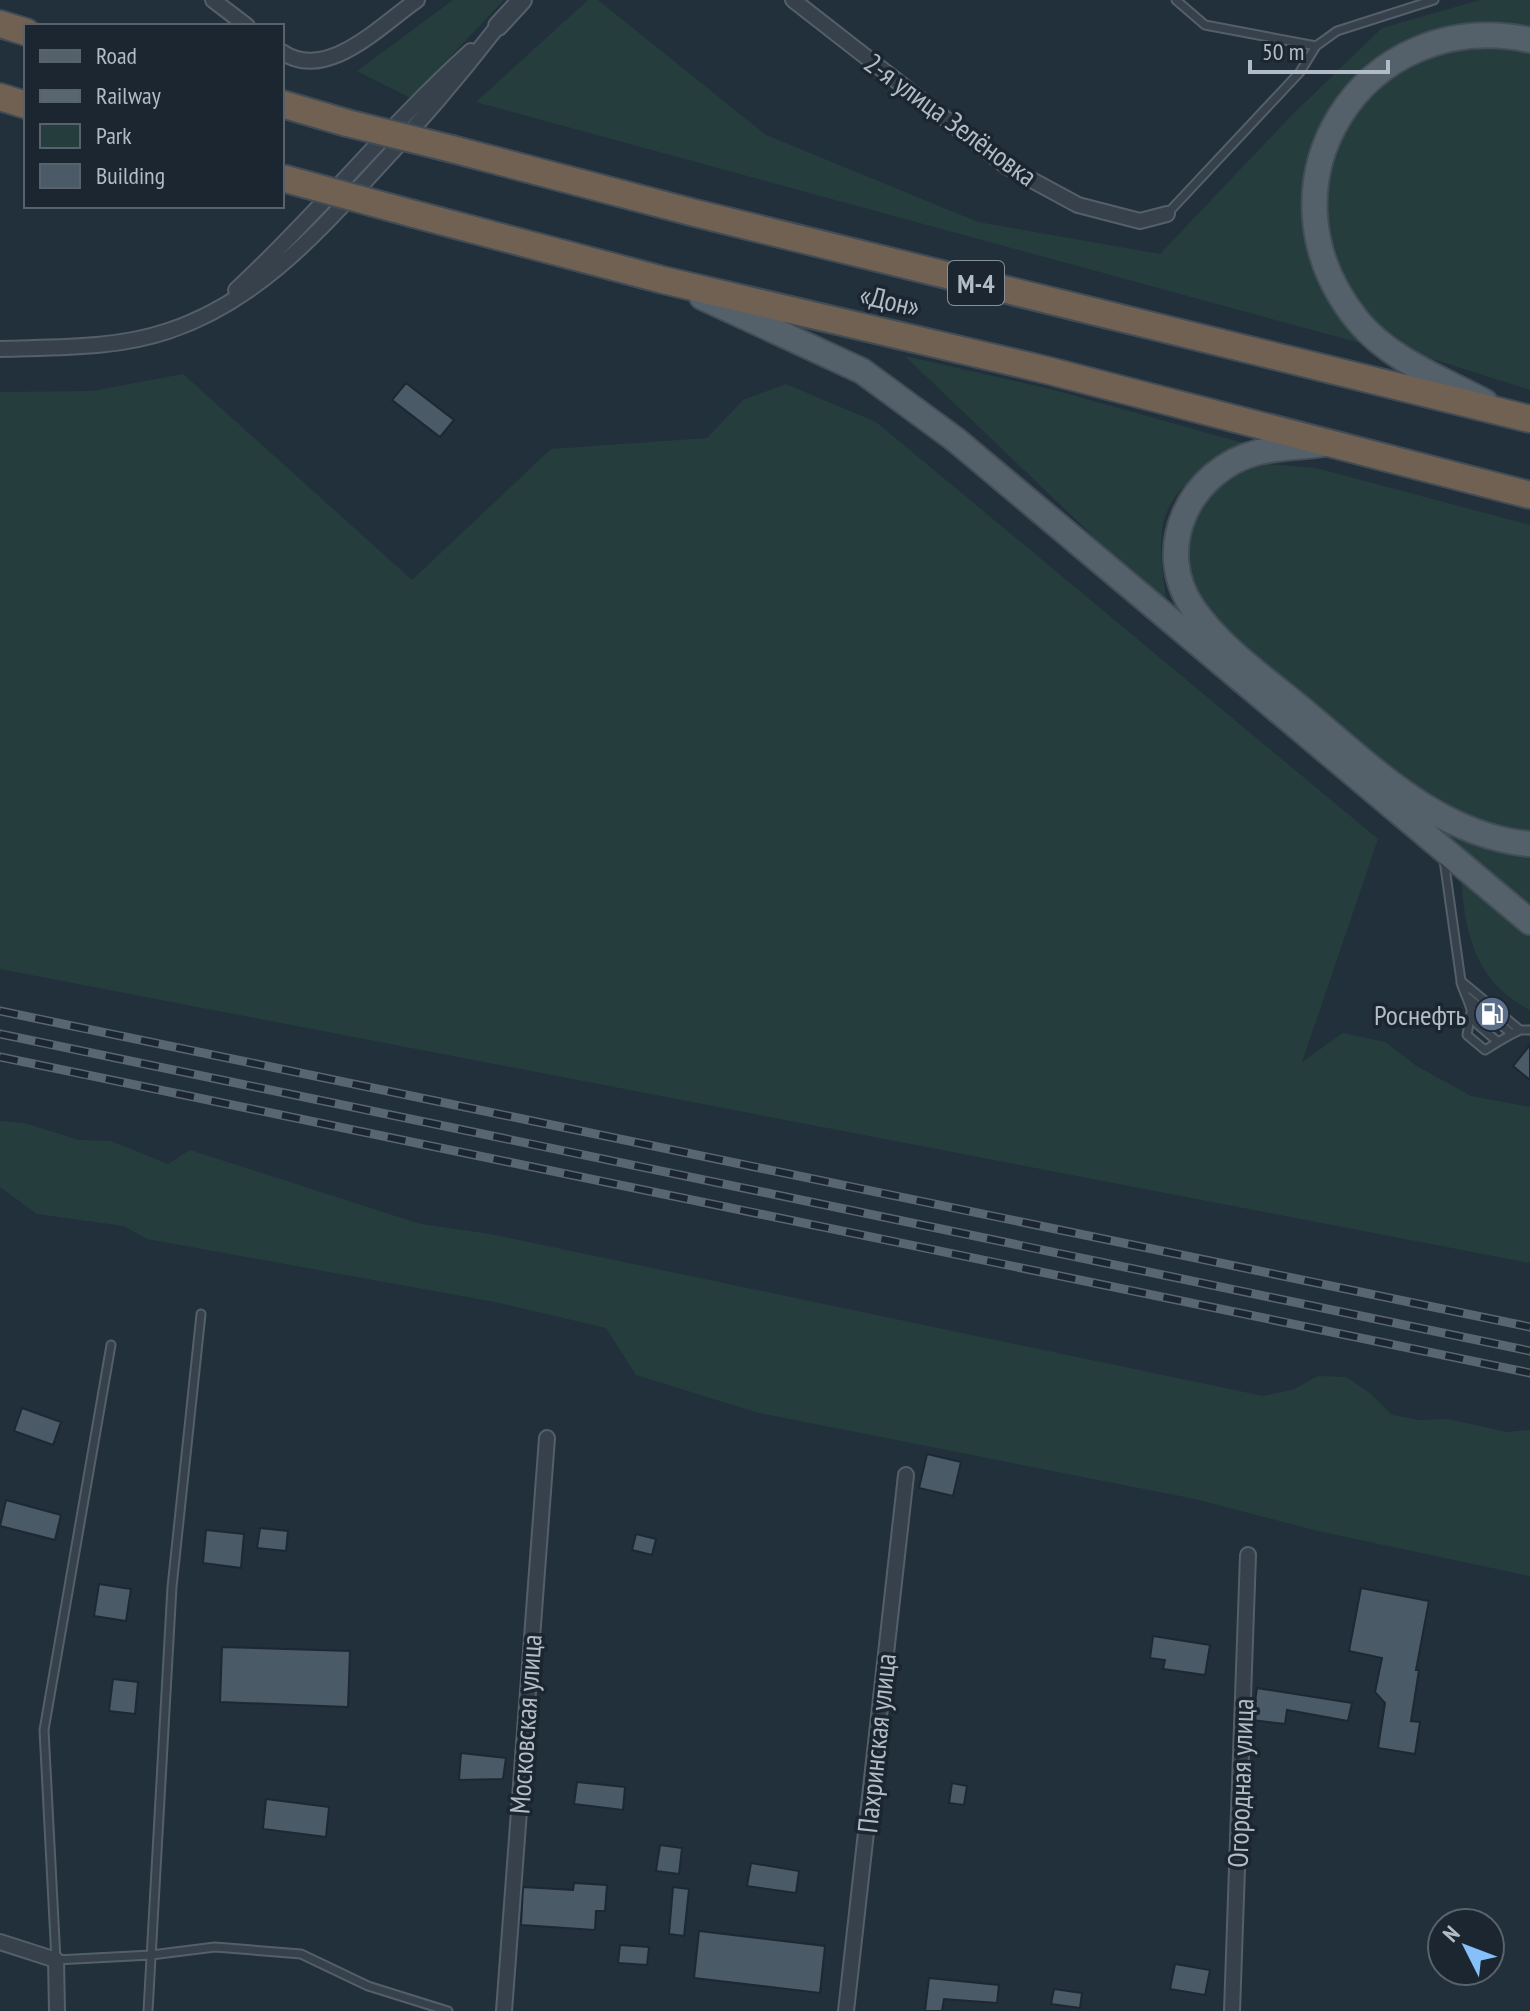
<svg xmlns="http://www.w3.org/2000/svg" width="1530" height="2011" viewBox="0 0 1530 2011" font-family="'PT Sans Narrow',sans-serif">
<style>
.green{fill:#253e3d}
.building{fill:#4a5a67;stroke:#1d2832;stroke-width:2}
.lines{fill:none;stroke-linecap:round;stroke-linejoin:round}
.service-casing{stroke:#545f69;stroke-width:11}
.minor-casing{stroke:#545f69;stroke-width:18}
.tertiary-casing{stroke:#545f69;stroke-width:22}
.primary-casing{stroke:#424d57;stroke-width:28}
.motorway-casing{stroke:#414c56;stroke-width:30}
.service{stroke:#36414b;stroke-width:7}
.minor{stroke:#36414b;stroke-width:14}
.tertiary{stroke:#36414b;stroke-width:18}
.primary{stroke:#54616b;stroke-width:24}
.motorway{stroke:#716153;stroke-width:26}
.rail-casing{stroke:#586672;stroke-width:9}
.rail{stroke:#1b2630;stroke-width:6;stroke-dasharray:18;stroke-linecap:butt}
.motorway-bridge-casing{stroke:#414c56;stroke-width:30;stroke-linecap:butt}
.motorway-bridge{stroke:#716153;stroke-width:26}
.labels{text-anchor:middle;dominant-baseline:central;stroke-width:7;stroke-linejoin:round;paint-order:stroke}
.shield{fill:#1b2630;stroke:#848f9a;stroke-width:2}
.shield-label{font-size:26px;font-weight:bold;fill:#b1bcc7}
.street-label{font-size:28px;fill:#b1bcc7;stroke:#1b2630}
.poi-label{font-size:28px;fill:#b1bcc7;stroke:#1b2630;text-anchor:end}
</style>
<rect width="100%" height="100%" fill="#22303b"/>
<path class="green" d="M 453,0 L 504,0 L 411,98 L 357,71 Z
M 588,0 L 598,0 L 766,135 L 978,222 L 1160,254 L 1293,114 L 1382,28 L 1480,0 L 1530,0 L 1530,32 C 1405,0 1278,113 1307,243 C 1315,280 1344,313 1364,344 L 476,102 Z
M 1448,47 L 1530,48 L 1530,390 L 1414,353 L 1371,323 L 1342,282 L 1322,204 L 1341,126 L 1401,66 Z
M 905,356 L 1054,390 L 1243,443 C 1161,494 1151,512 1168,608 Z
M 183,374 L 412,580 L 551,449 L 707,438 L 743,400 L 786,384 L 876,422 L 1378,839 L 1302,1062 L 1343,1033 L 1385,1042 L 1415,1065 L 1471,1096 L 1530,1107 L 1530,1263 L 0,969 L 0,392 L 92,391 Z
M 1256,463 L 1316,468 L 1530,525 L 1530,834 L 1500,830 L 1420,794 L 1218,626 L 1190,587 L 1183,549 L 1195,505 L 1228,476 Z
M 1441,830 L 1495,852 L 1530,854 L 1530,907 Z
M 1461,878 L 1530,936 L 1530,1010 C 1476,982 1465,935 1461,878 Z
M 0,1121 L 24,1123 L 79,1140 L 111,1141 L 168,1164 L 190,1150 L 420,1224 L 490,1234 L 1263,1396 L 1292,1390 L 1318,1376 L 1346,1377 L 1371,1394 L 1392,1415 L 1419,1420 L 1448,1419 L 1507,1432 L 1530,1430 L 1530,1576 L 1318,1531 L 1195,1499 L 759,1413 L 636,1375 L 606,1328 L 495,1302 L 147,1239 L 124,1226 L 37,1214 L 0,1187 Z"/>
<path class="building" d="M 406,383 L 454,420 L 440,437 L 392,400 Z
M 1530,1045 L 1530,1080 L 1513,1066 Z
M 22,1408 L 61,1422 L 53,1445 L 14,1431 Z
M 927,1454 L 961,1462 L 953,1496 L 919,1488 Z
M 6,1500 L 61,1515 L 55,1540 L 0,1526 Z
M 260,1528 L 288,1531 L 286,1551 L 257,1548 Z
M 206,1530 L 244,1534 L 241,1568 L 203,1563 Z
M 636,1534 L 656,1539 L 652,1555 L 632,1550 Z
M 99,1584 L 131,1589 L 126,1621 L 94,1616 Z
M 1361,1588 L 1429,1601 L 1416,1670 L 1419,1670 L 1411,1721 L 1420,1722 L 1415,1754 L 1378,1748 L 1385,1703 L 1375,1692 L 1382,1658 L 1349,1651 Z
M 1153,1636 L 1210,1645 L 1205,1675 L 1163,1669 L 1165,1660 L 1150,1658 Z
M 222,1647 L 350,1651 L 348,1707 L 220,1702 Z
M 113,1679 L 138,1682 L 135,1714 L 109,1711 Z
M 1257,1688 L 1352,1703 L 1348,1721 L 1287,1710 L 1285,1724 L 1252,1720 Z
M 461,1753 L 506,1758 L 503,1779 L 459,1780 Z
M 577,1782 L 625,1787 L 623,1810 L 574,1804 Z
M 952,1783 L 967,1786 L 964,1805 L 949,1803 Z
M 266,1799 L 329,1807 L 326,1837 L 263,1829 Z
M 660,1845 L 682,1848 L 679,1874 L 656,1871 Z
M 751,1863 L 799,1871 L 796,1893 L 747,1886 Z
M 574,1883 L 607,1885 L 605,1911 L 596,1911 L 595,1930 L 521,1925 L 523,1887 L 573,1890 Z
M 673,1887 L 689,1889 L 684,1936 L 669,1934 Z
M 699,1931 L 825,1946 L 820,1993 L 694,1978 Z
M 620,1945 L 649,1947 L 647,1965 L 618,1963 Z
M 1175,1964 L 1210,1970 L 1205,1995 L 1170,1989 Z
M 929,1978 L 999,1985 L 997,2003 L 944,1999 L 942,2011 L 925,2011 Z
M 1054,1989 L 1082,1993 L 1080,2008 L 1051,2004 Z"/>
<g class="lines">
<g class="service-casing">
<path id="service" d="M 1176,0 L 1205,25 L 1316,46
M 1167,214 L 1300,72 L 1316,46 L 1337,31 L 1434,0
M 1444,860 L 1461,981 L 1520,1030 L 1530,1030
M 1461,983 L 1466,996 L 1512,1034 L 1520,1030
M 1467,998 L 1476,1023 L 1498,1042 L 1512,1034
M 1471,1012 L 1467,1035 L 1485,1050 L 1498,1042
M 111,1345 L 44,1730 L 56,1960 L 151,1955 L 215,1947 L 301,1954 L 368,1986 L 448,2011
M 148,2011 L 172,1587 L 201,1314"/>
</g>
<g class="minor-casing">
<path id="minor" d="M 213,0 L 247,26
M 793,0 L 1006,166 L 1078,205 L 1140,221 L 1167,214
M 282,52 C 327,83 382,24 417,0
M 236,290 C 318,214 388,126 471,51
M 0,349 C 56,347 115,349 168,331 C 252,303 310,241 368,178 C 414,129 457,79 498,26
M 0,1942 L 56,1960 L 57,2011
M 504,2011 L 547,1438
M 846,2011 L 906,1475
M 1232,2011 L 1248,1555"/>
</g>
<g class="tertiary-casing">
<path id="tertiary" d="M 498,26 L 522,0"/>
</g>
<g class="primary-casing">
<path id="primary" d="M 702,297 L 862,371 L 956,440 L 1530,922
M 1485,402 C 1442,379 1389,359 1358,321 C 1248,186 1362,4 1530,40
M 1325,444 C 1303,447 1280,447 1259,452 C 1189,469 1152,549 1193,608 C 1221,649 1267,680 1304,711 C 1371,767 1439,836 1530,844"/>
</g>
<g class="motorway-casing">
<path id="motorway" d="M 0,24 L 26,32
M 0,97 L 26,105
M 282,104 L 347,123
M 452,149 L 691,212 L 1530,419
M 414,214 L 663,280 L 1046,370 L 1530,495"/>
</g>
<use href="#service" class="service"/>
<use href="#minor" class="minor"/>
<use href="#tertiary" class="tertiary"/>
<use href="#primary" class="primary"/>
<use href="#motorway" class="motorway"/>
<g class="rail-casing">
<path id="rail" d="M 0,1011 L 1530,1327
M 0,1034 L 1530,1351
M 0,1057 L 1530,1373"/>
</g>
<use href="#rail" class="rail"/>
<g class="motorway-bridge-casing">
<path id="motorway-bridge" d="M 347,123 L 452,149
M 282,178 L 414,214"/>
</g>
<use href="#motorway-bridge" class="motorway-bridge"/>
</g>
<defs>
<g id="fuel-disc" transform="scale(1.8)"><circle r="9.5" fill="#5c6f8a" stroke="#1b2630"/><path d="M-5.5-6h7V0h2V4h1.3V-2.5L3-4.5l.8-.8L6-3V5H2.5V1h-1V6h-7ZM-4.2-4.7v3.2H.2V-4.7Z" fill="#fff"/></g>
</defs>
<g fill-rule="evenodd">
<use href="#fuel-disc" x="1492" y="1014"/>
</g>
<g class="labels">
<rect class="shield" x="948" y="261" width="56" height="44" rx="6"/>
<g class="shield-label">
<text x="976" y="283">М-4</text>
</g>
<g class="street-label">
<text transform="translate(951 119) rotate(36)">2-я улица Зелёновка</text>
<text transform="translate(890 300) rotate(13)">«Дон»</text>
<text transform="translate(525 1724) rotate(-86)">Московская улица</text>
<text transform="translate(876 1743) rotate(-84)">Пахринская улица</text>
<text transform="translate(1240 1783) rotate(-88)">Огородная улица</text>
</g>
<g class="poi-label">
<text x="1466" y="1014">Роснефть</text>
</g>
</g>
<rect x="24" y="24" width="260" height="184" fill="#1b2630" stroke="#57626c" stroke-width="2"/>
<rect x="40" y="50" width="40" height="12" fill="#54616b" stroke="#57626c" stroke-width="2"/>
<text x="96" y="64" font-size="24" fill="#b1bcc7">Road</text>
<rect x="40" y="90" width="40" height="12" fill="#586672" stroke="#57626c" stroke-width="2"/>
<text x="96" y="104" font-size="24" fill="#b1bcc7">Railway</text>
<rect x="40" y="124" width="40" height="24" fill="#253e3d" stroke="#57626c" stroke-width="2"/>
<text x="96" y="144" font-size="24" fill="#b1bcc7">Park</text>
<rect x="40" y="164" width="40" height="24" fill="#4a5a67" stroke="#57626c" stroke-width="2"/>
<text x="96" y="184" font-size="24" fill="#b1bcc7">Building</text>
<g transform="translate(1466 1947) rotate(312)"><circle r="38" fill="#1b2630" stroke="#57626c" stroke-width="2"/>
<path d="M0-6L14 30L0 20L-14 30Z" fill="#85c0f8"/>
<text y="-12" font-size="22" font-weight="bold" text-anchor="middle" fill="#b1bcc7">N</text>
</g>
<path d="M1250 60v12h138v-12" fill="none" stroke="#b1bcc7" stroke-width="4"/>
<text x="1262" y="60" font-size="24" fill="#b1bcc7" stroke="#1b2630" stroke-width="6" paint-order="stroke">50 m</text>
</svg>
